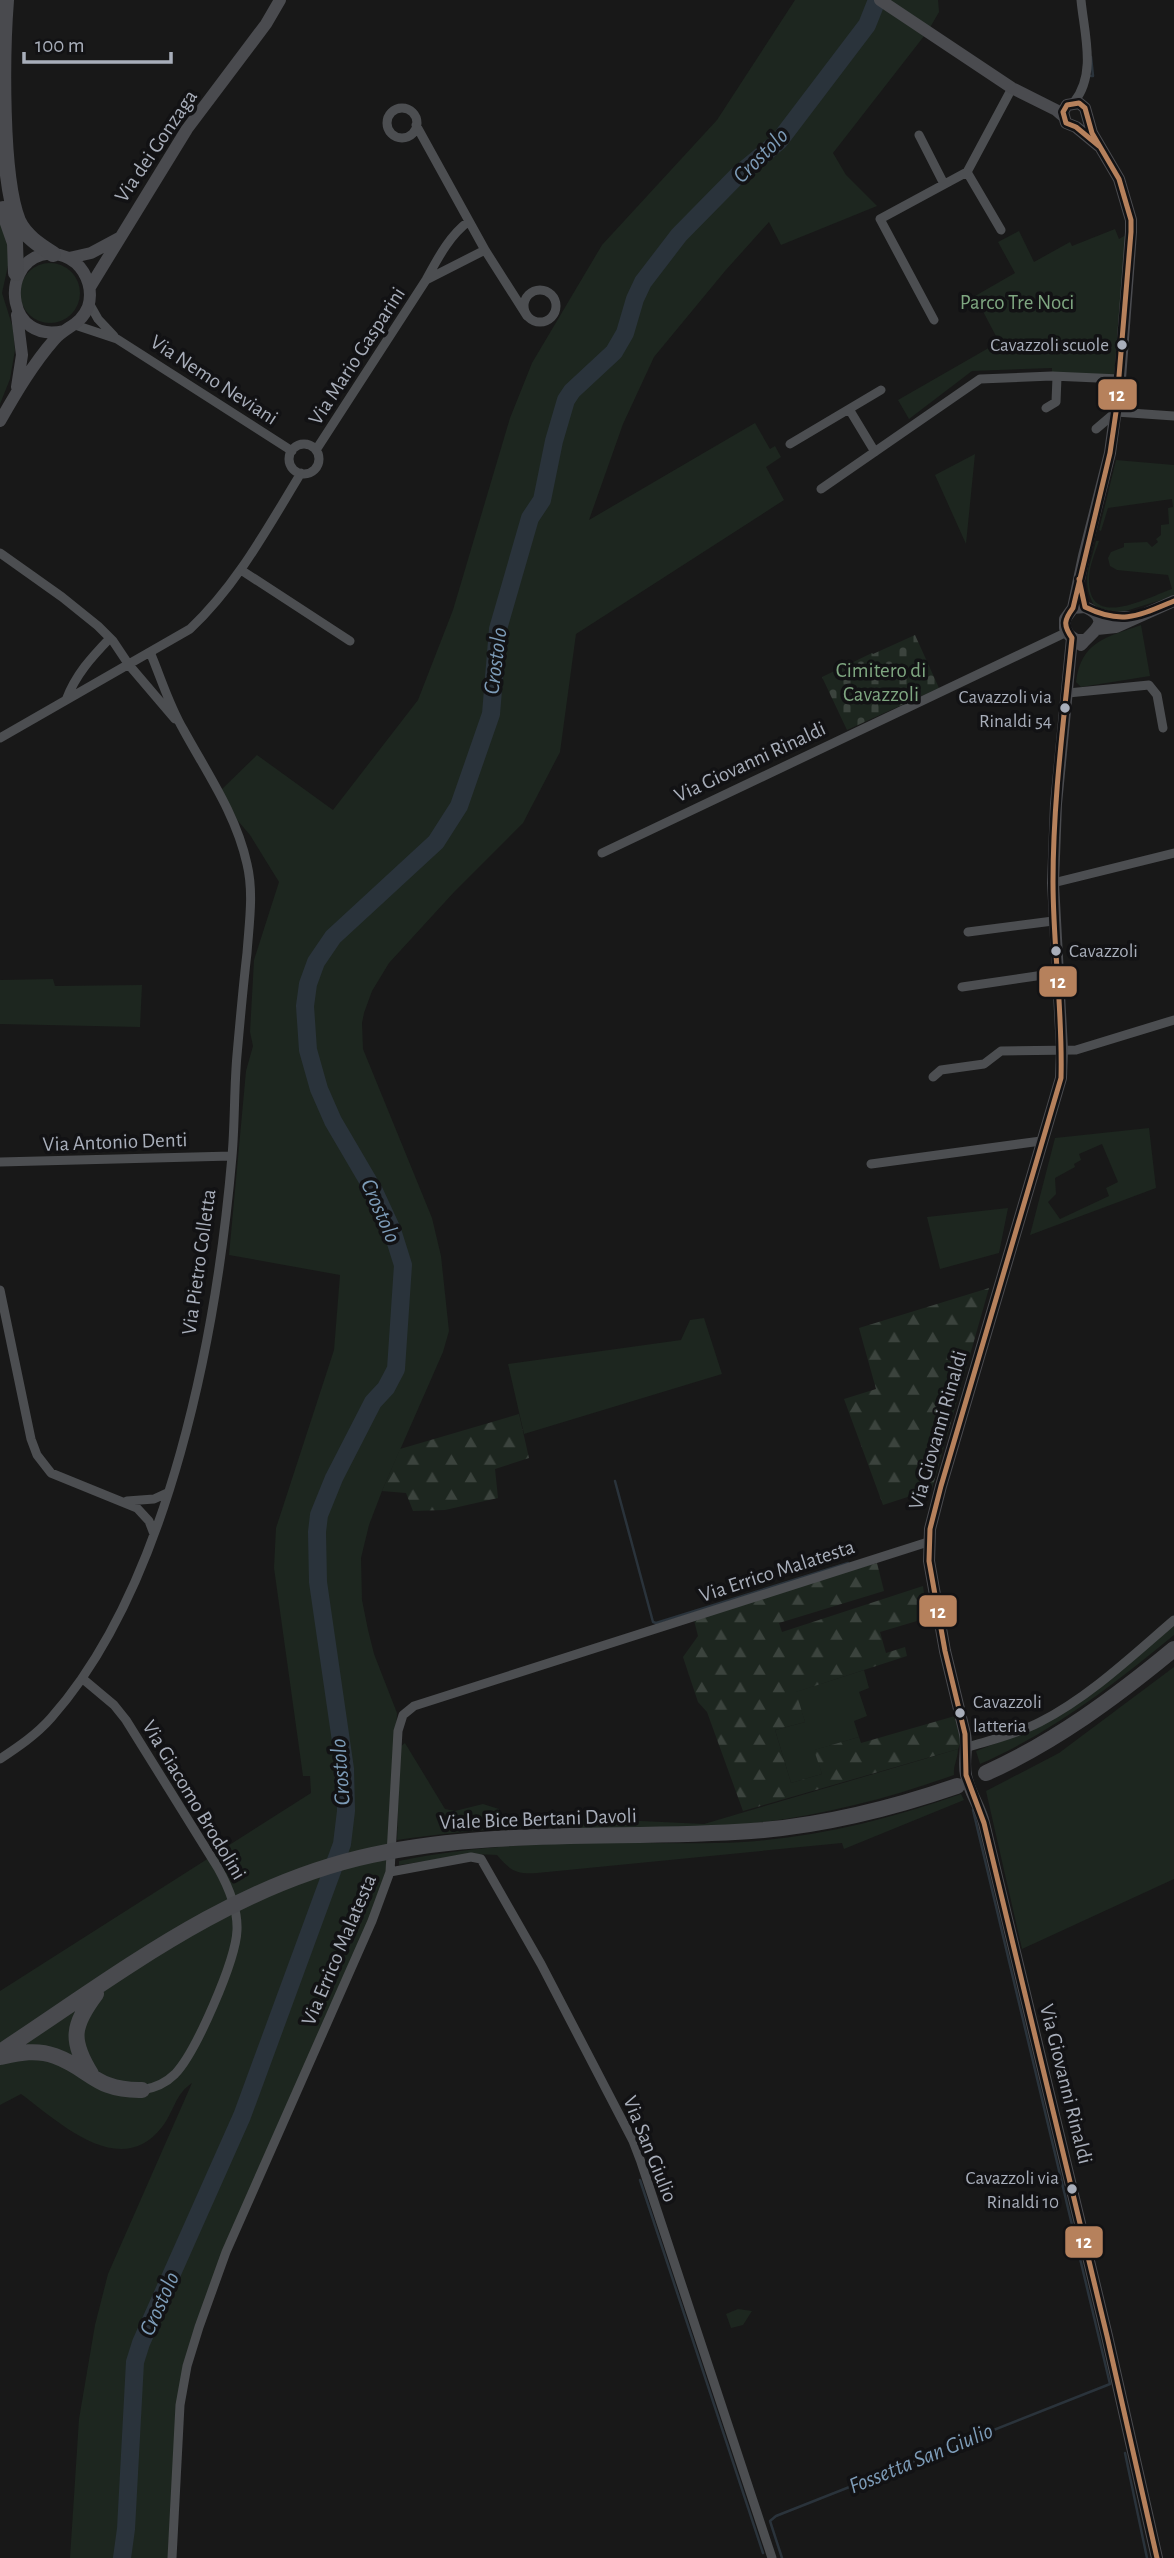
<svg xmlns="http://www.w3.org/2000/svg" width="1174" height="2558" viewBox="0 0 1174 2558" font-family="'Alegreya Sans',sans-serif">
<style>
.green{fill:#1d261f;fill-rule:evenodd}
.forest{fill:url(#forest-firs)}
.cemetery{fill:url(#cemetery-stones)}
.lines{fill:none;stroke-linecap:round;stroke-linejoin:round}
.stream{stroke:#2a333b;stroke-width:2.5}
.river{stroke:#2a333b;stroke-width:18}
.street{stroke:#4c4e51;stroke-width:9}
.secondary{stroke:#4a4b4f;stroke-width:12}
.highway{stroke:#494a4e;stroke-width:16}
.bus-1-casing{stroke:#121214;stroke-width:10}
.bus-1{stroke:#b6815c;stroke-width:5}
.bus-dot{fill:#a8aeba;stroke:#121214;stroke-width:2.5}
.labels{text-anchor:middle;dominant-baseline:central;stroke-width:7;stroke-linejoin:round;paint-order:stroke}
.bus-label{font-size:19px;fill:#a8aeba;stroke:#121214;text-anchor:end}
.street-label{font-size:21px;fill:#a8aeba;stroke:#121214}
.park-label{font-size:21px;fill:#7ea680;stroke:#121214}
.water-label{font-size:23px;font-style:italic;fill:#7d9cb8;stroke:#121214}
.line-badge{stroke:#121214;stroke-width:2.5}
.badge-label{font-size:19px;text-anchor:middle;font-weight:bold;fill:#fff}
</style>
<defs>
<pattern id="forest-firs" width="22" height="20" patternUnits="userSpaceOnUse" patternTransform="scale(1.75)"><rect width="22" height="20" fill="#1d261f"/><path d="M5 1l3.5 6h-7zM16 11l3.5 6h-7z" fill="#3b433d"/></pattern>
<pattern id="cemetery-stones" width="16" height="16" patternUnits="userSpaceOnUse" patternTransform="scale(1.75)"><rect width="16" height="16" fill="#1d261f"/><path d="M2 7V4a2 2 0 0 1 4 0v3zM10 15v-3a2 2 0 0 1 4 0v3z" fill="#3b433d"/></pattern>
</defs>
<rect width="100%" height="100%" fill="#181818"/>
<path class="green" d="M 795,0 L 938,0 L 939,12 L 928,31 L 833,153 L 846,175 L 877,206 L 781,245 L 769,222 L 725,271 L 654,357 L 623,424 L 589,520 L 755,423 L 770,449 L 775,446 L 781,457 L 766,467 L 784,500 L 576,634 L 560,752 L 523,823 L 455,891 L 389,963 L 372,991 L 364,1013 L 362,1023 L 363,1049 L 432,1218 L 441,1256 L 449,1331 L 443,1352 L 382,1491 L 369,1525 L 361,1558 L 362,1600 L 368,1630 L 374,1654 L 397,1713 L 389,1868 L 370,1920 L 223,2256 L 184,2368 L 170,2558 L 70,2558 L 79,2419 L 95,2325 L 108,2274 L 192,2083 C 175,2094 174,2112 162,2127 C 120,2181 59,2122 21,2094 L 0,2105 L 0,1991 L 311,1793 L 310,1776 L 303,1776 L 274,1568 L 276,1528 L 334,1350 L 340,1275 L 229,1255 L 246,1071 L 253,1046 L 250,1032 L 254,960 L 279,882 L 250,835 L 227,808 L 219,792 L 257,755 L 333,810 L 418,700 L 453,610 L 510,418 L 532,363 L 602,245 L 717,120 Z
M 0,219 L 9,247 L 9,261 L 2,293 L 13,328 L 15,350 L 10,379 L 0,404 Z
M 1115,229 L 1119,239 L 1131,232 L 1120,379 L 1052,376 L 1052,368 L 972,371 L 909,419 L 898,400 L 999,342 L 975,296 L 1015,273 L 998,242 L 1019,231 L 1034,262 L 1070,242 L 1072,246 Z
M20 293a30 30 0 1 1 60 0a30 30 0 1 1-60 0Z
M 975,454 L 966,544 L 935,475 Z
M 1116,460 L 1174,465 L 1174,596 L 1116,614 L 1097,610 C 1079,583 1090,568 1096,541 L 1099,541 C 1095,553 1089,566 1089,579 C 1088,631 1146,598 1172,589 L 1168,575 L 1117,570 L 1110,566 L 1108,558 L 1111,552 L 1124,547 L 1124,543 L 1147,542 L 1152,547 L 1158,542 L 1156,539 L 1161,535 L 1161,525 L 1169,524 L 1168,508 L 1173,507 L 1172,499 L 1108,508 L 1101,531 L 1099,530 Z
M 1141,625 L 1150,676 L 1081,687 L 1076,682 C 1081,641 1107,637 1141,625 Z
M 53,979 L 55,986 L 142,985 L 140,1027 L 0,1024 L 0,980 Z
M 1149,1128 L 1156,1188 L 1030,1235 L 1055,1138 ZM 1102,1144 L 1118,1182 L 1106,1188 L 1109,1196 L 1060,1219 L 1048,1202 L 1056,1194 L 1055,1178 L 1075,1167 L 1074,1164 L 1081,1160 L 1079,1154 Z
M 1008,1208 L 999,1253 L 940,1269 L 927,1217 Z
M 704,1318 L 722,1374 L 524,1434 L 508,1364 L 681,1340 L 690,1320 Z
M 1174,1626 L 1174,1635 C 1113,1685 1053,1732 980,1764 L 976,1751 L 1025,1732 L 1085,1698 Z
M 1174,1667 L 1174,1879 L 1022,1949 L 986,1791 L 1059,1753 Z
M 864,1670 L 869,1688 L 859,1692 L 867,1716 L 854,1721 L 859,1737 L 815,1750 L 822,1774 L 791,1783 L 775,1730 L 805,1722 L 795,1692 Z
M 405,1743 L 445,1809 L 455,1811 L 483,1804 L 499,1809 L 500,1825 L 514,1825 L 515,1815 L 704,1824 L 958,1749 C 958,1759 953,1765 954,1775 C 878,1802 801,1821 721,1826 C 655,1830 589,1827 524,1828 C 481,1829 439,1834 397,1840 L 400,1747 Z
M 961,1794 L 964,1800 L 844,1849 L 842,1843 L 537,1873 C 515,1874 511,1871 497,1855 L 474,1854 L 399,1865 L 399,1861 C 458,1849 520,1844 579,1843 C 634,1842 689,1845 744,1842 C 818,1837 891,1819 961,1794 Z
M 738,2309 L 752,2311 L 743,2325 L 731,2328 L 726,2314 Z"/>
<path class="forest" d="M 989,1288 L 932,1489 L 883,1505 L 844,1399 L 876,1389 L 859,1328 Z
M 519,1414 L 529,1458 L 495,1469 L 498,1498 L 445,1510 L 413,1511 L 406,1493 L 382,1491 L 400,1449 Z
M 877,1563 L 884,1591 L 779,1623 L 782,1632 L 923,1586 L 927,1618 L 880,1632 L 886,1653 L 905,1647 L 907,1656 L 796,1692 L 805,1722 L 775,1730 L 791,1783 L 822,1774 L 814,1750 L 859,1737 L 861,1743 L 955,1716 L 961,1741 L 958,1749 L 743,1811 L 707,1712 L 698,1702 L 683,1657 L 698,1636 L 693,1616 Z"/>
<path class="cemetery" d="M 915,635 L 939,688 L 847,730 L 822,677 L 872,653 L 873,654 Z"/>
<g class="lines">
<path class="stream" d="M 1091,76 L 1093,76 L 1091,57
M 615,1481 L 653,1622 L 656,1623 L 848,1563
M 640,2180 L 763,2553
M 1125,2453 L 1147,2558
M 782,2558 L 770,2521 L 776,2516 L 1110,2384 L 973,1810"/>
<path class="river" d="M 122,2558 L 126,2529 L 135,2362 L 141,2343 L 242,2116 L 342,1844 L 346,1811 L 345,1769 L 318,1582 L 317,1532 L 319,1515 L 334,1478 L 373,1402 L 386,1388 L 396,1369 L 403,1265 L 392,1230 L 374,1191 L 333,1121 L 319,1089 L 308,1050 L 305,1006 L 308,984 L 316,962 L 333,937 L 436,842 L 459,806 L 491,714 L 498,629 L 530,518 L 542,500 L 554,441 L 566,400 L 572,391 L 614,352 L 625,333 L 635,299 L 643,282 L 679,235 L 737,176 L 779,141 L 867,25 L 877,0"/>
<path class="street" d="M 1074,102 C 1097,74 1084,33 1081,0
M387 123a15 15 0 1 1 30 0a15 15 0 1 1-30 0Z
M 416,125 L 485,250 L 527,316
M 919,135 L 944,184
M 1001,230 L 967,172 L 1012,88
M 428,279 L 485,250
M524 306a16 16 0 1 1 32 0a16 16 0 1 1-32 0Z
M 89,303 L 98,319 L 114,336
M 934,320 L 880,219 L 967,172
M 75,325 L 117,339 L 292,451
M 1046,408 L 1056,402 L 1057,377
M 849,409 L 881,390
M 1096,429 L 1116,412 L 1174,416
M 790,444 L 849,409 L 875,452
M289 459a15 15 0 1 1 30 0a15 15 0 1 1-30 0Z
M 316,450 L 426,280 C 438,258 449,236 469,221
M 821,489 L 980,379 L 1052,376 L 1120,379
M 0,553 L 62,597 L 98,626 L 113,641 L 129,665 L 175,719
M 241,570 L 350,641
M 1068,693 L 1149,685 L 1157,695 L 1163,728
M 66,700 C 76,674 91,658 110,638
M 0,738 L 190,629 C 237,585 268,527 301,473
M 602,853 L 1067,632
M 1053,883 L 1174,853
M 968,932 L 1053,921
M 962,987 L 1057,973
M 933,1077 L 941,1070 L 984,1064 L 1001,1051 L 1076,1050 L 1174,1020
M 0,1162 L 232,1156
M 871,1164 L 1041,1141
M 0,1290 L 31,1439 L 37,1455 L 51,1473 L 137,1508 L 149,1521 L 154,1534
M 127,1501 L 154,1499 L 167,1493
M 83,1679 L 114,1705 L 126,1720 L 218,1868 C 228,1886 238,1908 237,1930 C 236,1960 196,2052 175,2074 C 166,2083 155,2088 142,2090
M 968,1747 C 991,1740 1017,1734 1040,1722 C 1089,1697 1132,1656 1174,1620
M 0,1759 C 18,1747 36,1735 51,1718 C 170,1584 217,1331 232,1156 C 235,1122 234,1088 237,1055 C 240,1021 243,987 247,953 C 249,924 254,893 247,864 C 236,814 207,773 183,729 C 169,705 161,678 150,652
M 390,1872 L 471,1857 L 481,1859 L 541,1964 L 633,2141 L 641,2162 L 772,2558
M 172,2558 L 180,2405 L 187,2366 L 199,2327 L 226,2252 L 372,1921 L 390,1872 L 398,1731 L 403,1715 L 414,1706 L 928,1542"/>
<path class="secondary" d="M 880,0 L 1012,88 L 1056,110 L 1063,116
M 69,258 L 91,253 L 119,238
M 90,287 L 187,129 L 266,24 L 280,0
M 17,315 L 22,355 L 17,387
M 0,421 C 16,393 33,364 54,340 C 65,327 81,325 88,307 C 93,292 88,274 76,263 C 66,255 53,252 41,255 C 0,267 7,344 64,331
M 1073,608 L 1085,607 C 1115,621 1090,633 1081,645
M 1095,613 L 1113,618 L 1131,617
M 1097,629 L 1116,627 L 1174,601
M 1072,638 L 1056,804 L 1053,883 L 1062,1049 L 1061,1078 L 941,1486 L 930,1529 L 929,1561 L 945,1651 L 965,1734 C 968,1748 963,1761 966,1775 C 969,1792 980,1806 984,1823 L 1107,2336 L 1157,2558
M 1084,640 L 1076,640 L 1069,635 L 1065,628 L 1065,619 L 1073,608 L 1084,556 L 1110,453 L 1120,379 L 1131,232 L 1131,220 L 1119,179 L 1092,133 L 1085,108 L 1079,103 L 1067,105 L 1063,112 L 1066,123 L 1076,127 L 1099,146"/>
<path class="highway" d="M 6,0 C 2,51 0,176 18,221 C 25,236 39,245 53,254
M 3,209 L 15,243 L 16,273
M 986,1773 C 1055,1742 1116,1697 1174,1649
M 0,2052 C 117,1975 231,1885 372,1855 C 497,1828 625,1840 751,1831 C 823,1826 890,1809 957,1786
M 0,2057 C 19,2053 36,2049 55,2056 C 91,2069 95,2091 142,2090
M 91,2074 C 70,2040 72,2026 96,1994"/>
<g class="bus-1-casing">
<path id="bus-1" d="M 1099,146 L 1076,127 L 1066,123 L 1063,112 L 1067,105 L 1079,103 L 1085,108 L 1092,133 L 1119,179 L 1131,220 L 1131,232 L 1116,412 L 1110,453 L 1073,608 C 1064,620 1063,625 1072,638 C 1064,719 1053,800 1053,882 C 1053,947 1063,1012 1061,1078 L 941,1486 L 930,1529 L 929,1561 L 945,1651 L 965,1734 L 966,1775 L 984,1823 L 1107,2336 L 1157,2558
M 1079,579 L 1085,607 C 1122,625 1138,616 1174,601"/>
</g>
<use href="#bus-1" class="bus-1"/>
</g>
<g class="bus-dot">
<circle cx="1122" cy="345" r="6"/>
<circle cx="1065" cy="708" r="6"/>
<circle cx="1056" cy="951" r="6"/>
<circle cx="960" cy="1713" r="6"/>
<circle cx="1072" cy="2189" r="6"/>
</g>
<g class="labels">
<g class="bus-label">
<text x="1109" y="345">Cavazzoli scuole</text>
<text x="1052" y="697">Cavazzoli via<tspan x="1052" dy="24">Rinaldi 54</tspan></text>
<text x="1069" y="951" text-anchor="start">Cavazzoli</text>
<text x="973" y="1702" text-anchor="start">Cavazzoli<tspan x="973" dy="24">latteria</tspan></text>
<text x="1059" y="2178">Cavazzoli via<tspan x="1059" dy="24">Rinaldi 10</tspan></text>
</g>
<g class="street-label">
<text transform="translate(156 146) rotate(-56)">Via dei Gonzaga</text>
<text transform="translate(357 356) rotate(-57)">Via Mario Gasparini</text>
<text transform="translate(214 380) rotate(33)">Via Nemo Neviani</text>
<text transform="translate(750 762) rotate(-25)">Via Giovanni Rinaldi</text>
<text transform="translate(115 1142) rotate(-2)">Via Antonio Denti</text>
<text transform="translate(199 1262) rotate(-82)">Via Pietro Colletta</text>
<text transform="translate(938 1430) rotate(-74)">Via Giovanni Rinaldi</text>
<text transform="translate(777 1571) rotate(-18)">Via Errico Malatesta</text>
<text transform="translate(194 1800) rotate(59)">Via Giacomo Brodolini</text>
<text transform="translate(538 1819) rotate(-2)">Viale Bice Bertani Davoli</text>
<text transform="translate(339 1950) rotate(-67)">Via Errico Malatesta</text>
<text transform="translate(1066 2084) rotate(76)">Via Giovanni Rinaldi</text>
<text transform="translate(650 2149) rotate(68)">Via San Giulio</text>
</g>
<g class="park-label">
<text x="1017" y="302">Parco Tre Noci</text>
<text x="881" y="670">Cimitero di<tspan x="881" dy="24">Cavazzoli</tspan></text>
</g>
<g class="water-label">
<text transform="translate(761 156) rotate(-45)">Crostolo</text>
<text transform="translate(496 661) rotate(-83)">Crostolo</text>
<text transform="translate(380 1211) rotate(66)">Crostolo</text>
<text transform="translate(341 1772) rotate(-94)">Crostolo</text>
<text transform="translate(160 2304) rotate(-66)">Crostolo</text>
<text transform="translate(921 2459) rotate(-22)">Fossetta San Giulio</text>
</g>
</g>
<g class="line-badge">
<rect x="1097" y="378" width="41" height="33" rx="7" fill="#b6815c"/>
<rect x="1038" y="965" width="40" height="33" rx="7" fill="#b6815c"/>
<rect x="918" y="1594" width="40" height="34" rx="7" fill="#b6815c"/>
<rect x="1064" y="2225" width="40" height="34" rx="7" fill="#b6815c"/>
</g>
<g class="badge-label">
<text x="1117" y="401">12</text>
<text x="1058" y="988">12</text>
<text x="938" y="1618">12</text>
<text x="1084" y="2248">12</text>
</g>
<path d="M24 52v10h147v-10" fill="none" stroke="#a8aeba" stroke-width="3.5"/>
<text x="35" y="52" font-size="21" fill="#a8aeba" stroke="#121214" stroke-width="5" paint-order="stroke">100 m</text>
</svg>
